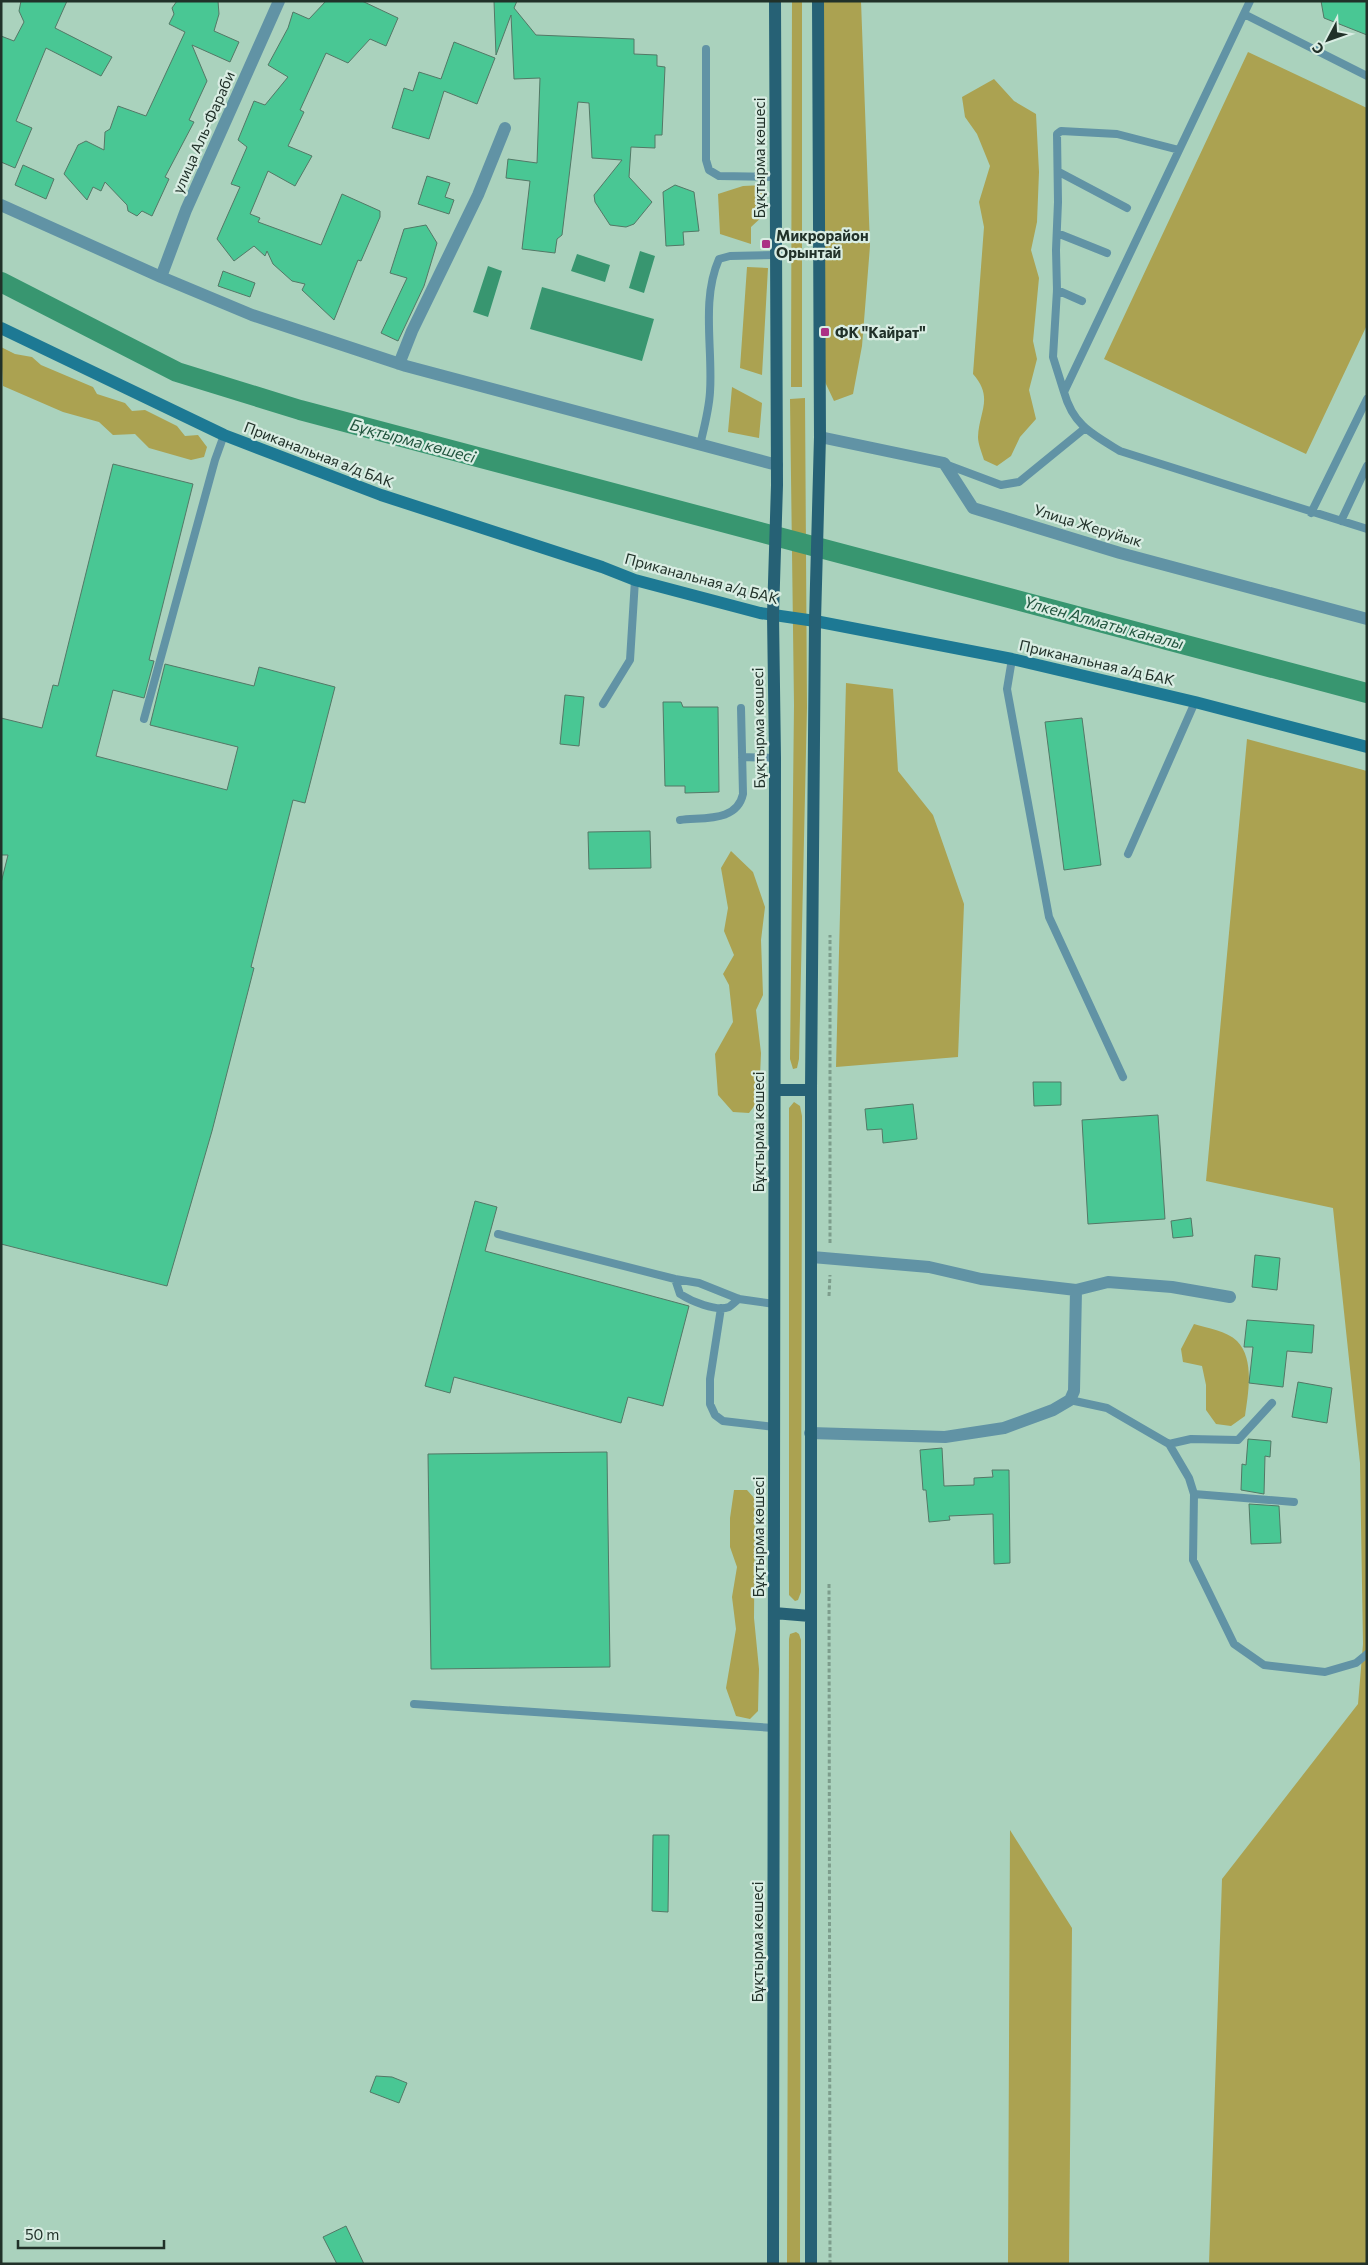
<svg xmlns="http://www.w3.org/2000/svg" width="1368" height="2265" viewBox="0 0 1368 2265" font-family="Commissioner,sans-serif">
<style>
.green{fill:#aba251}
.water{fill:#389670}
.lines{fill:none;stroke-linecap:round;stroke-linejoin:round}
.canal{stroke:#389670;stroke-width:20}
.building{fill:#49c794;stroke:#537866}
.path{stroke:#7d9d8c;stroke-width:3;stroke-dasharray:4 2.5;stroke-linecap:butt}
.lane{stroke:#6193a5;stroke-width:8}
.street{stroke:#6193a5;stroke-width:12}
.secondary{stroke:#1d7994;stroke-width:12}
.primary{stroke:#266175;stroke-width:12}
.poi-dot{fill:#ab3185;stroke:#d9ede3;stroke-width:2}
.labels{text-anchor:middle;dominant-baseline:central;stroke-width:4.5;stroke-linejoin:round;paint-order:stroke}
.street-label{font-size:15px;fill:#213129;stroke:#d9ede3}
.poi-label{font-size:15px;font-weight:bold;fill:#213129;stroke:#d9ede3;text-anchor:start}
.water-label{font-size:16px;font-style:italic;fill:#20533d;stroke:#d9ede3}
</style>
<rect width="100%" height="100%" fill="#aad2bd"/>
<path class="green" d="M 792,1 L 802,1 L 802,387 L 791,387 Z
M 823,1 L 861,1 L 870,246 L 862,346 L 853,394 L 834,401 L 825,382 Z
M 1248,52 L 1367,108 L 1367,325 L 1306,454 L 1104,359 Z
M 994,79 L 1014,101 L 1036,114 L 1039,172 L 1037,222 L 1031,250 L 1039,278 L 1033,341 L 1037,359 L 1029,390 L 1036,419 L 1020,437 L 1011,456 L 997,466 L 984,460 C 982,453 978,444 978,437 C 979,411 994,398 973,374 L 984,227 L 979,202 L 990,166 L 977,134 L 965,117 L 962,97 Z
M 766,185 L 764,215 L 751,227 L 751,244 L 720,234 L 718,194 L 743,186 Z
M 747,267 L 768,268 L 762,375 L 740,368 Z
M 1,347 L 15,354 L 32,357 L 41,365 L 93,387 L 97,394 L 125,403 L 132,411 L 145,410 L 177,426 L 185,436 L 198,435 L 207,447 L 204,457 L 191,460 L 149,448 L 135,434 L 113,435 L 99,422 L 63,412 L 3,386 Z
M 732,387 L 762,403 L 759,438 L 728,432 Z
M 805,398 L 807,707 L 799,1059 L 797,1068 L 793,1069 L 790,1059 L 794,705 L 790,399 Z
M 846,683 L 893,689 L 898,771 L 933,815 L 964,904 L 958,1057 L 836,1067 Z
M 1247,739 L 1367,771 L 1367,2264 L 1209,2264 L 1222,1879 L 1358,1704 L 1363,1644 L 1360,1463 L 1333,1208 L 1206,1181 Z
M 731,851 L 753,872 L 765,907 L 761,940 L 763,995 L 756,1010 L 761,1053 L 759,1100 L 749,1113 L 733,1112 L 718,1095 L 715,1054 L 733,1022 L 729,985 L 723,974 L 734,955 L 724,931 L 728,908 L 721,868 Z
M 794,1102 L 800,1106 L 802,1116 L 801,1592 L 798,1600 L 795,1601 L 789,1595 L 789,1108 Z
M 1194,1324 C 1207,1328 1227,1331 1237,1341 C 1255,1359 1248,1394 1245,1416 L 1231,1426 L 1216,1424 L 1206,1410 L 1206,1385 L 1202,1366 L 1183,1362 L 1181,1349 Z
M 734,1490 L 747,1490 L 755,1499 L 754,1618 L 759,1669 L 758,1711 L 750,1719 L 736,1716 L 726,1688 L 736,1629 L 732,1597 L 737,1567 L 730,1547 L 730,1518 Z
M 796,1632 L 799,1634 L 801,1640 L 800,2264 L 787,2264 L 789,1639 L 790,1634 Z
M 1010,1830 L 1072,1928 L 1069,2264 L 1008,2264 Z"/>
<path class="water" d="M 640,251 L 655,256 L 644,293 L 629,288 Z
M 577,254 L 610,265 L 605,282 L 571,271 Z
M 488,266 L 502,271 L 488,317 L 473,312 Z
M 542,287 L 654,319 L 642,361 L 530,329 Z"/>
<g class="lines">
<path class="canal" d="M 1,282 L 177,372 L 300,410 L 1367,693"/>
</g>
<path class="building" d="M 21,1 L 67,1 L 55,28 L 112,57 L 101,76 L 46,48 L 16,121 L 32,128 L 15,168 L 1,162 L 1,36 L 14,41 L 24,22 L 19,11 Z
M 177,1 L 218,1 L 219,14 L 214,31 L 239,42 L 230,62 L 192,45 L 207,81 L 189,120 L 194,122 L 165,177 L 169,179 L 152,216 L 142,211 L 137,216 L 128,211 L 127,205 L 105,182 L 101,191 L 93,187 L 87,200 L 64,174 L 78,145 L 86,141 L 104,150 L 105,132 L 110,129 L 118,106 L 146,116 L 185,32 L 169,24 L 174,14 L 172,8 Z
M 326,1 L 362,1 L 398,18 L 386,46 L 370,39 L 348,63 L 326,53 L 300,110 L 304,112 L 288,146 L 312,156 L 295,186 L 268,171 L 250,214 L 260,218 L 258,222 L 321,245 L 342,194 L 380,211 L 380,217 L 361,261 L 358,260 L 334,320 L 302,290 L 305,284 L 292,281 L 273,264 L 267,251 L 265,256 L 254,246 L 234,261 L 217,239 L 240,187 L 231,184 L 247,147 L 238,140 L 254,101 L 265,105 L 288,77 L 268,65 L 288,28 L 293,12 L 309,19 Z
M 494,1 L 517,1 L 514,8 L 536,35 L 634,39 L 634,54 L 657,55 L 657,66 L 665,67 L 662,135 L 655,135 L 655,148 L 631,147 L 629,177 L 652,202 L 634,224 L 626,227 L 610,225 L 595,202 L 594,195 L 622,160 L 592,158 L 589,103 L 578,102 L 562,235 L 557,239 L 555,253 L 522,249 L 530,181 L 506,178 L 508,159 L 537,163 L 540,78 L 514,79 L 511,15 L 496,55 Z
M 1321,1 L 1367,1 L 1367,35 L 1324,18 Z
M 454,42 L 495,58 L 477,104 L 444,91 L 429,139 L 392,128 L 404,88 L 413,91 L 419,72 L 441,79 Z
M 23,165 L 54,179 L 46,199 L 15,185 Z
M 427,176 L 450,183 L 445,197 L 454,200 L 449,214 L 418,204 Z
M 675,185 L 694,192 L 699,231 L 683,232 L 684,245 L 666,246 L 663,192 Z
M 426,225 L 437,243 L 424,286 L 398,341 L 381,333 L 407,278 L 390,273 L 404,229 Z
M 223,271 L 255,283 L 250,297 L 218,286 Z
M 113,464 L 193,484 L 149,660 L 154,661 L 144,698 L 113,690 L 96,756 L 227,790 L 238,747 L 150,725 L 165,664 L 254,686 L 259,667 L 335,687 L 305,803 L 293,800 L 251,967 L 254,968 L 212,1131 L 167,1286 L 1,1244 L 1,883 L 8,855 L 1,855 L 1,718 L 42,728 L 53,685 L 58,686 Z
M 565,695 L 584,697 L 579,746 L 560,744 Z
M 663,702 L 681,702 L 683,707 L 718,707 L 719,792 L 685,793 L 685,786 L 665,786 Z
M 1082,718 L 1101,865 L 1064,870 L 1045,722 Z
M 650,831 L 651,868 L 589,869 L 588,832 Z
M 1033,1082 L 1061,1082 L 1061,1105 L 1034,1106 Z
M 913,1104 L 917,1139 L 883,1143 L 882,1129 L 867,1130 L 865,1109 Z
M 1158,1115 L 1165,1219 L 1088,1224 L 1082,1120 Z
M 475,1201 L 497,1207 L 485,1251 L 689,1306 L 663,1406 L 628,1397 L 621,1423 L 454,1377 L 450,1393 L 425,1386 Z
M 1191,1218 L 1193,1236 L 1173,1238 L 1171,1221 Z
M 1255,1255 L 1280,1258 L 1277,1290 L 1252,1287 Z
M 1247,1320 L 1314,1325 L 1312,1353 L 1287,1351 L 1283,1387 L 1249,1383 L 1253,1347 L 1244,1347 Z
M 1298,1382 L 1332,1388 L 1327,1423 L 1292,1417 Z
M 1248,1439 L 1271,1441 L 1270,1457 L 1265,1456 L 1264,1494 L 1241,1490 L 1242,1464 L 1246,1465 Z
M 942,1448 L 944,1486 L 974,1485 L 974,1478 L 993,1477 L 992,1470 L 1009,1470 L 1010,1563 L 994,1564 L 993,1514 L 949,1516 L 950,1520 L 929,1522 L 926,1490 L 923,1490 L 920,1450 Z
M 607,1452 L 610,1667 L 431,1669 L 428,1454 Z
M 1249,1504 L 1279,1506 L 1281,1543 L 1251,1544 Z
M 653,1835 L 669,1835 L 668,1912 L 652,1911 Z
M 376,2076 L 392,2077 L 407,2083 L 399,2103 L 370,2092 Z
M 346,2226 L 364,2264 L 337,2264 L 323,2237 Z"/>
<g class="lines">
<path class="path" d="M 830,1243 L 830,935
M 829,1296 L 830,1275
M 829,1584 L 830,2264"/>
<path class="lane" d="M 1250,1 L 1064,392 C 1073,425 1092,434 1120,451 L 1367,529
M 1244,14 L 1367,76
M 706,49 L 706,160 L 709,170 L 719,176 L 774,177
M 1059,172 L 1127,208
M 1057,233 L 1107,253
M 1057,290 L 1082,301
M 1064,392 L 1053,357 L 1057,290 L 1056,250 L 1058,202 L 1057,134 L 1061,131 L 1117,134 L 1179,150
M 700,445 C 704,428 709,410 710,392 C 713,349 701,300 719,259 L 730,256 L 776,255
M 945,464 L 1001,485 L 1019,482 L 1084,429
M 1311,513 L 1367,399
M 1341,521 L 1367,466
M 1012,659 L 1007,689 L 1049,917 L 1123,1077
M 603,704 L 630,660 L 635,580
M 144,719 L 215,460 L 224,435
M 742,757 L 775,758
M 680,820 C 704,817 737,822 743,794 L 741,708
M 1128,854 L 1195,702
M 498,1234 L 675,1279 L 699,1283 L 739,1299 L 774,1304
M 675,1279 L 680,1294 C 691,1301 716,1312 729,1307 C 732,1305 736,1301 739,1299
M 721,1308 L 710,1379 L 710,1404 L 715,1415 L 723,1421 L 774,1427
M 1070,1400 L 1107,1408 L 1169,1444 L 1189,1478 L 1194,1494 L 1193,1560 L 1234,1644 L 1264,1665 L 1325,1672 L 1356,1663 L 1367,1654
M 1169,1444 L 1191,1439 L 1238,1440 L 1272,1403
M 1194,1494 L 1294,1502
M 414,1704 L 774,1728"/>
<path class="street" d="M 1,205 L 161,277 L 252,315 L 406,366 L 777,465
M 161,277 L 186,210 L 279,1
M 399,364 L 412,331 L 478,195 L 505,128
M 820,437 L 944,463 L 973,508 L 1120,553 L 1367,619
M 812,1257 L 929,1267 L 981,1279 L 1076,1290
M 810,1433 L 945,1437 L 1004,1428 L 1053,1410 L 1070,1400 L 1074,1391 L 1076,1290 L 1108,1282 L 1172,1287 L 1230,1297"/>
<path class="secondary" d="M 1,328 L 224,435 L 381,495 L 602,567 L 635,580 L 760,613 L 815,621 L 1012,659 L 1195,702 L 1367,747"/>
<path class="primary" d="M 775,1090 L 811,1090
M 774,1613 L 810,1616
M 773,2264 L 775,758 L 773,615 L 777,485 L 775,1
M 811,2264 L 811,1090 L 815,621 L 820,437 L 818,1"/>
</g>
<g class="poi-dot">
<rect x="761" y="239" width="10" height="10" rx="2.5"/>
<rect x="820" y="327" width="10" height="10" rx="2.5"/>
</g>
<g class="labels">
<g class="street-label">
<text transform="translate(203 132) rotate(-66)">улица Аль-Фараби</text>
<text transform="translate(759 158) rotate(-90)">Бұқтырма көшесі</text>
<text transform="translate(319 454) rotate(21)">Приканальная а/д БАК</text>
<text transform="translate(1088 525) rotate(17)">Улица Жеруйык</text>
<text transform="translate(702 578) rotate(15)">Приканальная а/д БАК</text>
<text transform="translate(1097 662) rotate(13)">Приканальная а/д БАК</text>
<text transform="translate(758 728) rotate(-91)">Бұқтырма көшесі</text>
<text transform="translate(758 1132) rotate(-90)">Бұқтырма көшесі</text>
<text transform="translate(758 1537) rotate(-90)">Бұқтырма көшесі</text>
<text transform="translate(757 1942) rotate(-90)">Бұқтырма көшесі</text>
</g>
<g class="poi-label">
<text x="776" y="235">Микрорайон<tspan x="776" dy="17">Орынтай</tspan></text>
<text x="835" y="332">ФК "Кайрат"</text>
</g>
<g class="water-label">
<text transform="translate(413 440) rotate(15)">Бұқтырма көшесі</text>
<text transform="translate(1104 622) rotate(15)">Үлкен Алматы каналы</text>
</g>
</g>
<rect width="1368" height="2265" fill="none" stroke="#213129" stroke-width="5"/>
<g transform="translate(1328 40) rotate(229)" stroke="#d9ede3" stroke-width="4" paint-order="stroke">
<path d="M0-4L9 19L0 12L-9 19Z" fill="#213129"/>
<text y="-8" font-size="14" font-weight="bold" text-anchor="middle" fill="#213129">С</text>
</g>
<path d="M18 2240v8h146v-8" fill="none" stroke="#213129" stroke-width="2.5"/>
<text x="25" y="2240" font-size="15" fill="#213129" stroke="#d9ede3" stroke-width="4" paint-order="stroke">50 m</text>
</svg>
